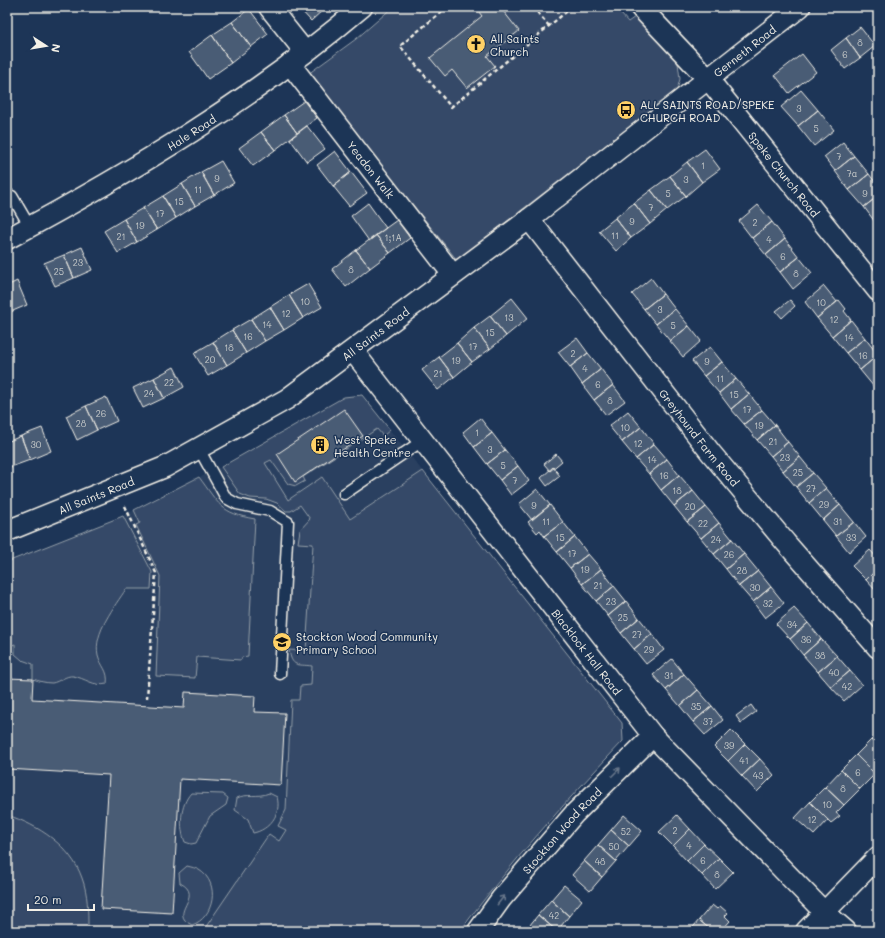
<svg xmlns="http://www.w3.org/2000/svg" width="885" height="938" viewBox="0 0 885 938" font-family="Mali,sans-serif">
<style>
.built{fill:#2a4060}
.green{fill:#354a67;stroke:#949ea8}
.building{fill:#485b74;stroke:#f4f1e8}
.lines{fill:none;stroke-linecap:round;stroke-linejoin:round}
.lane-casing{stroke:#f4f1e8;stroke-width:13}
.street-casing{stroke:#f4f1e8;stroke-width:23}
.path{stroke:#f4f1e8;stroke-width:2.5;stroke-dasharray:4 3;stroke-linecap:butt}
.lane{stroke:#1d3557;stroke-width:10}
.street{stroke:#1d3557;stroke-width:20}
.oneway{stroke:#68778a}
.labels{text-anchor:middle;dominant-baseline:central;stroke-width:3;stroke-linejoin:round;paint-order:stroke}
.number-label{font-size:9px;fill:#c9cccb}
.poi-label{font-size:11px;fill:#f4f1e8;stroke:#1d3557;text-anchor:start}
.street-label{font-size:11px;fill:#f4f1e8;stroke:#1d3557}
</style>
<rect width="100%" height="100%" fill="#1d3557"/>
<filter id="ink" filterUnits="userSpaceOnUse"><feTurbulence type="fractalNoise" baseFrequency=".025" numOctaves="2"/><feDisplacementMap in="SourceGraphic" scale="8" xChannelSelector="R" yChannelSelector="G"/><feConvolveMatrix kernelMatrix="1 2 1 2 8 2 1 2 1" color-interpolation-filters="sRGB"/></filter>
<g filter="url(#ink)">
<path class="built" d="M 362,395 L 622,723 L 623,741 L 554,814 L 493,886 L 460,931 L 7,931 L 7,562 L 123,516 L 221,467 L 344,397 Z"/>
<path class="green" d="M 393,7 L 615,7 L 628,22 L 635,17 L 678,63 L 680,79 L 677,90 L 457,260 L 308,74 L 356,39 Z
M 362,395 L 390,430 L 383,436 L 377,429 L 303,477 L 305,481 L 296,486 L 288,484 L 271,460 L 265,463 L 288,500 L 322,477 L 350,519 L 423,471 L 622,723 L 623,741 C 565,802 510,864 460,931 L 203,931 L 269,834 L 279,841 L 286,830 L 278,826 L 286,810 L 291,700 L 299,700 L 300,686 L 311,685 L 312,666 C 297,664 292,668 289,650 L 306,651 L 313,544 L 298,543 L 300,530 L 310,519 L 300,505 L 291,511 L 286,511 L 277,503 L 266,499 L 250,498 L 240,494 L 221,467 L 344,397 Z
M 199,477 C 219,504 220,513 255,519 L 248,656 L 242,657 L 241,660 L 197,657 L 195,678 L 156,676 L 160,576 L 136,525 L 140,523 L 134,510 Z
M 123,516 L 152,572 L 151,589 L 126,589 C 115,606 93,633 98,655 C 101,667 109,670 107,684 C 94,687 85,678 73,676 C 66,675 59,682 52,683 C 45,683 39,681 33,679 L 33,664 L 22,660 L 15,654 L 15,644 L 7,647 L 7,562 Z
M 191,793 L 223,794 L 228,798 L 226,805 L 210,816 L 196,843 L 191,844 L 185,842 C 179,827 180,805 191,793 Z
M 269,793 L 277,797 C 282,814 269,830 253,833 L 248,819 L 235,810 L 237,798 C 247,793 257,798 269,793 Z
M 7,815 C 38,825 71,846 82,878 C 88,894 88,911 88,927 L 102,931 L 7,931 Z
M 187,866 C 191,867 196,868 199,870 C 221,883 214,918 192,925 C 166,913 206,896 180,883 L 179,873 Z"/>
<path class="building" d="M 298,7 L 324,7 L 325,8 L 311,21 Z
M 475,7 L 500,7 L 519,31 L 487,56 L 495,66 L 467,88 L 452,70 L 445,76 L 430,58 L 482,16 Z
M 249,9 L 268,34 L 251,47 L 232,22 Z
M 232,22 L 251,47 L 231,63 L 212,35 Z
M 860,27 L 875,46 L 860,58 L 846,38 Z
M 212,35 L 231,63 L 208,79 L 189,52 Z
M 846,38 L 860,58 L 845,69 L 831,50 Z
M 802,54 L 816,72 L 789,93 L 775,75 Z
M 801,90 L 818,110 L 798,126 L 781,107 Z
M 304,101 L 317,118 L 297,133 L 284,115 Z
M 818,110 L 834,130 L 814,146 L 798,126 Z
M 284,115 L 297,133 L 275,150 L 261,132 Z
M 307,126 L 325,149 L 307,162 L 290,139 Z
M 261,132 L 275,150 L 253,166 L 239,148 Z
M 843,142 L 854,156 L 835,171 L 824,157 Z
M 705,149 L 720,169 L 702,182 L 687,162 Z
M 335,151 L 351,172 L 333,186 L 317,165 Z
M 854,156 L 869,174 L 849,190 L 835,171 Z
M 221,161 L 234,183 L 214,195 L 201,172 Z
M 687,162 L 702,182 L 686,196 L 670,176 Z
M 201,172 L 214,195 L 195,206 L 182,184 Z
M 351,172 L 367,193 L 349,206 L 333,186 Z
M 869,174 L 878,186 L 878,196 L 864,207 L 849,190 Z
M 670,176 L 686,196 L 667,210 L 651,190 Z
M 182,184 L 195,206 L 176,218 L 163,196 Z
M 651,190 L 667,210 L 650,224 L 634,203 Z
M 163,196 L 176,218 L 157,230 L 143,208 Z
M 878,196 L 878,219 L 875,222 L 864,207 Z
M 368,203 L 386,228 L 369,241 L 351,216 Z
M 634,203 L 650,224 L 631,238 L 615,218 Z
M 758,205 L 772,222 L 752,238 L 739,221 Z
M 143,208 L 157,230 L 137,242 L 124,219 Z
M 615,218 L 631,238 L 616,251 L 599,231 Z
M 124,219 L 137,242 L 118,253 L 104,231 Z
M 397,220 L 410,238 L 390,253 L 376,235 Z
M 772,222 L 785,239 L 766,255 L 752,238 Z
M 376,235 L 390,253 L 370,268 L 356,250 Z
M 785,239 L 799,257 L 780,272 L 766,255 Z
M 82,247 L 92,270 L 74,278 L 64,255 Z
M 356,250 L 370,268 L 346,287 L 332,269 Z
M 64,255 L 74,278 L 55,286 L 44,263 Z
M 799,257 L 812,273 L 793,289 L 780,272 Z
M 651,278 L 663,294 L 644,309 L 632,294 Z
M 17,281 L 27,305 L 8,313 L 7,286 Z
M 308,284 L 322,307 L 303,318 L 289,295 Z
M 824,286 L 837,302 L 817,318 L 805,302 Z
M 663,294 L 675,309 L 656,324 L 644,309 Z
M 289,295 L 303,318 L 284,330 L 270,307 Z
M 512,298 L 528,318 L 506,336 L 490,316 Z
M 790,300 L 795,306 L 782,318 L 776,311 Z
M 839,300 L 846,309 L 844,311 L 851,320 L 832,336 L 817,318 Z
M 270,307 L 284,330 L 265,341 L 251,319 Z
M 675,309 L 689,326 L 670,341 L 656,324 Z
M 490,316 L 506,336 L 490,349 L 474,328 Z
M 251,319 L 265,341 L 246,353 L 232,330 Z
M 851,320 L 865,338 L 846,353 L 832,336 Z
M 689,326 L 701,341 L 683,357 L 670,341 Z
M 474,328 L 490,349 L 472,362 L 457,343 Z
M 232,330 L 246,353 L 227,365 L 213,342 Z
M 577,338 L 588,353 L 570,367 L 558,352 Z
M 865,338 L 878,355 L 860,370 L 846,353 Z
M 213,342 L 227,365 L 208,376 L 194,353 Z
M 457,343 L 472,362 L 454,377 L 439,357 Z
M 710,347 L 722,362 L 704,376 L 692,361 Z
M 588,353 L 601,369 L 582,384 L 570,367 Z
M 878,355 L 878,384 L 874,387 L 860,370 Z
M 439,357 L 454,377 L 438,390 L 422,370 Z
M 722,362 L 736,379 L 719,393 L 704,376 Z
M 174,367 L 184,387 L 164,398 L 154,378 Z
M 601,369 L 613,385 L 594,400 L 582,384 Z
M 154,378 L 164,398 L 143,408 L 133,388 Z
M 736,379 L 749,394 L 731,409 L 719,393 Z
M 613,385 L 625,401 L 606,415 L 594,400 Z
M 749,394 L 762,410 L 744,424 L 731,409 Z
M 106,397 L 117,421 L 97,430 L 86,406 Z
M 86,406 L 97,430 L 77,440 L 66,416 Z
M 344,409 L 363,436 L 295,482 L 277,454 Z
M 762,410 L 775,425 L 757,440 L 744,424 Z
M 628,411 L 641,427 L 622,442 L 609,426 Z
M 480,418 L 492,433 L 474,447 L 463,432 Z
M 775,425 L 788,442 L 771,456 L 757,440 Z
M 641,427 L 654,444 L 636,459 L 622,442 Z
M 42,428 L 51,451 L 30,460 L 21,436 Z
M 492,433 L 505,450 L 487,464 L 474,447 Z
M 21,436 L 30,460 L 8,468 L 7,442 Z
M 788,442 L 800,457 L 783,471 L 771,456 Z
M 654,444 L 667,459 L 649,474 L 636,459 Z
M 505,450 L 518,466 L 500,480 L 487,464 Z
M 556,454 L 562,461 L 550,471 L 544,464 Z
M 800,457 L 813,473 L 796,487 L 783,471 Z
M 667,459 L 679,475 L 661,490 L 649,474 Z
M 518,466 L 529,481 L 511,495 L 500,480 Z
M 553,467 L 560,476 L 547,486 L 541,478 Z
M 813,473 L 826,488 L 809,503 L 796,487 Z
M 679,475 L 693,491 L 674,506 L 661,490 Z
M 826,488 L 840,505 L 823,520 L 809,503 Z
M 537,489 L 550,505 L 532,520 L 519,504 Z
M 693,491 L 706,507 L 687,522 L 674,506 Z
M 550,505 L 563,522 L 544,536 L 540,530 L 537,533 L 528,522 Z
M 840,505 L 854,522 L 836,536 L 823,520 Z
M 706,507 L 719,523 L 701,538 L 687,522 Z
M 563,522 L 575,537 L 557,552 L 544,536 Z
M 854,522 L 866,537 L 849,552 L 836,536 Z
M 719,523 L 732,539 L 714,554 L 701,538 Z
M 575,537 L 588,554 L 570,568 L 557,552 Z
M 732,539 L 744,554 L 726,569 L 714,554 Z
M 870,550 L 878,559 L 878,568 L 866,580 L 852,566 Z
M 588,554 L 601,569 L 582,584 L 570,568 Z
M 744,554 L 758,571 L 739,586 L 726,569 Z
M 878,568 L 878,593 L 866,580 Z
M 601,569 L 614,586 L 596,601 L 582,584 Z
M 758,571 L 771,587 L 753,602 L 739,586 Z
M 614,586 L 626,601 L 608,616 L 596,601 Z
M 771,587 L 784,603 L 765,618 L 753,602 Z
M 626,601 L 639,618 L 621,633 L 608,616 Z
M 794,608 L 808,623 L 790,639 L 776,624 Z
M 639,618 L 652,634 L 634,649 L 621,633 Z
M 808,623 L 821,639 L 803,655 L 790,639 Z
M 652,634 L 664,650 L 646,664 L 634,649 Z
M 821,639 L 837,656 L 818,672 L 803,655 Z
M 837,656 L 850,671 L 831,687 L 818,672 Z
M 672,659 L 684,674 L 666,690 L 653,675 Z
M 850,671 L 862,685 L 844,701 L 831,687 Z
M 684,674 L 698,690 L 680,706 L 666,690 Z
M 7,678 L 33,679 L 32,699 L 184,708 L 185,692 L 255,696 L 254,712 L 285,713 L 281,785 L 180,779 L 172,913 L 101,909 L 109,775 L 7,769 Z
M 698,690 L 712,706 L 693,722 L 680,706 Z
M 751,705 L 756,712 L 741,723 L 736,716 Z
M 712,706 L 723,720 L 705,735 L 693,722 Z
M 731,730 L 745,744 L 728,761 L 714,747 Z
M 878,733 L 878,746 L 871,740 Z
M 871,740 L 878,746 L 878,771 L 875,774 L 856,755 Z
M 745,744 L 760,759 L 742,776 L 728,761 Z
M 856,755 L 875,774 L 860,789 L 841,770 Z
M 760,759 L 774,775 L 757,792 L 742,776 Z
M 841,770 L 860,789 L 844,805 L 825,787 Z
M 825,787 L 844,805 L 836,813 L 840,816 L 831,823 L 810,802 Z
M 810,802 L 828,820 L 814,835 L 795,818 Z
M 624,815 L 642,831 L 629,846 L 611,830 Z
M 677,815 L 690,829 L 673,846 L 659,832 Z
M 690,829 L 704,844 L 687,861 L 673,846 Z
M 611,830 L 629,846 L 616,861 L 598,845 Z
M 704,844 L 719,858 L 702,875 L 687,861 Z
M 598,845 L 616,861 L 602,877 L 584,861 Z
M 719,858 L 733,872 L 715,889 L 702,875 Z
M 584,861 L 602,877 L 590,891 L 572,875 Z
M 564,885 L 582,900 L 569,916 L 551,900 Z
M 551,900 L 569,916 L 557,931 L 538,915 Z
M 712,905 L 717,909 L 720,906 L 728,913 L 725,916 L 730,921 L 721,931 L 712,931 L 699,920 Z
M 538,915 L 557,931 L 525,931 Z
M 699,920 L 712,931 L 690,931 Z"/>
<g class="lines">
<g class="lane-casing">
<path id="lane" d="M 7,199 L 12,196 L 30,227
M 199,449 L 226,498 L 237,504 L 270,511 L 288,522 L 280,674
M 344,494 L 422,441"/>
</g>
<g class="street-casing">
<g id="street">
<path d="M 269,7 L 305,52"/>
<path id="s1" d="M 640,7 L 709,80 L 878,291"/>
<path id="s2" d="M 290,64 L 453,275"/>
<path id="s3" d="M 529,219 L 711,453 L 786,543 L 878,648"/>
<path id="s4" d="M 7,239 C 132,172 254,99 362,7"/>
<path id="s5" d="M 353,351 L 653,736 L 824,912 L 846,931"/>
<path id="s6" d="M 7,531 L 165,467 L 287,399 L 529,219 L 800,7"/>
<path id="s7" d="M 478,931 L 501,899 L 574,814 L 653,736"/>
<path d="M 806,931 L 878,857"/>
</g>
</g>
<path class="path" d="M 447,7 L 400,46 L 451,107 L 572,7
M 533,7 L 549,26
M 125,506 L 156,573 L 147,698"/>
<use href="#lane" class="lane"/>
<use href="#street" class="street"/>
</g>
<defs><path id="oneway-shaft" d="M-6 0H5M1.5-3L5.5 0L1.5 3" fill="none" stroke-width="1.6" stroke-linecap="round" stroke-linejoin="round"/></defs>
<g class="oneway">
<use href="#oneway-shaft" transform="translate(616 772) rotate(-45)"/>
<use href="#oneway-shaft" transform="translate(501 900) rotate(-52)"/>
</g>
</g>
<defs>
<g id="church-disc" transform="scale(1)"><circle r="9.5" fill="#ffd166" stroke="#1d3557"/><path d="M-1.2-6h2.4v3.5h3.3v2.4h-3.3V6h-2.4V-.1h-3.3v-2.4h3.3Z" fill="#111"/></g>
<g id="bus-disc" transform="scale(1)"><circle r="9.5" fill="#ffd166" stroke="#1d3557"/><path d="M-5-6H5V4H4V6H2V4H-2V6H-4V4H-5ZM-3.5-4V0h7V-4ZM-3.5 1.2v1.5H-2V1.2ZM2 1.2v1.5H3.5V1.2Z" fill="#111"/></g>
<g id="building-disc" transform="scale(1)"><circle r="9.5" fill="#ffd166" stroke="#1d3557"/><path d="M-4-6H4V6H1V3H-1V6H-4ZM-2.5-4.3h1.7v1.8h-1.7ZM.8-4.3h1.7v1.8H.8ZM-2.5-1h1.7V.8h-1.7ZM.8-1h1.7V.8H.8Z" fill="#111"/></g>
<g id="school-disc" transform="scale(1)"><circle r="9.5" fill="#ffd166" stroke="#1d3557"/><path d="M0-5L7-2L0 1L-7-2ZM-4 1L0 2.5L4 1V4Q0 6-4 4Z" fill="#111"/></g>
</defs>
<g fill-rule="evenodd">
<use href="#church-disc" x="476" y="44"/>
<use href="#bus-disc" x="626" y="110"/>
<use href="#building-disc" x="320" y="445"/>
<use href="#school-disc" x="282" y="642"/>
</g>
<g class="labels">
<g class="number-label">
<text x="860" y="42">8</text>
<text x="845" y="54">6</text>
<text x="799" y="108">3</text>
<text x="816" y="128">5</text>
<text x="839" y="156">7</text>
<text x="703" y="165">1</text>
<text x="852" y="173">7a</text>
<text x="217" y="178">9</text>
<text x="686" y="179">3</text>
<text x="198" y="189">11</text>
<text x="668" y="193">5</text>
<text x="865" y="193">9</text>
<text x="179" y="201">15</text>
<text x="651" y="207">7</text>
<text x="160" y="213">17</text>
<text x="632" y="221">9</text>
<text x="755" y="222">2</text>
<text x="140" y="225">19</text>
<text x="615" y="235">11</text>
<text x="121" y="236">21</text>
<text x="393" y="237">1;1A</text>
<text x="769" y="239">4</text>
<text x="783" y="256">6</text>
<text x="78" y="262">23</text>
<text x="351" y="269">8</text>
<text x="59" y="271">25</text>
<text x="796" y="273">8</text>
<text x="305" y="301">10</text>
<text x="821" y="302">10</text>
<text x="660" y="309">3</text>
<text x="286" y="313">12</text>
<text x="509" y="317">13</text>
<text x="834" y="319">12</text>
<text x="267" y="324">14</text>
<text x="673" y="325">5</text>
<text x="490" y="332">15</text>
<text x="248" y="336">16</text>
<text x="849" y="337">14</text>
<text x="473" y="346">17</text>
<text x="229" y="347">18</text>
<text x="573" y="353">2</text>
<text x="863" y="355">16</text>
<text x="210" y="359">20</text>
<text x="456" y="360">19</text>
<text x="707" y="361">9</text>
<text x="585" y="368">4</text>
<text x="438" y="373">21</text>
<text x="720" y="378">11</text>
<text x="169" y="382">22</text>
<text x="598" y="384">6</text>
<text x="149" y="393">24</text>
<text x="734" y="394">15</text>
<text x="610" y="400">8</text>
<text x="747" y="409">17</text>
<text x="101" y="413">26</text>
<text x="81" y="423">28</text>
<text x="759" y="425">19</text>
<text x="625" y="427">10</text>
<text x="477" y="432">1</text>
<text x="773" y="441">21</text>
<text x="638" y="443">12</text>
<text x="36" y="444">30</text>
<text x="490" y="449">3</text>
<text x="785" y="457">23</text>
<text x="652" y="459">14</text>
<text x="503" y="465">5</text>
<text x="798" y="472">25</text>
<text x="664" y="475">16</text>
<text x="515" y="480">7</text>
<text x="811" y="488">27</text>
<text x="677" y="490">18</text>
<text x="824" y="504">29</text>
<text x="534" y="505">9</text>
<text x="690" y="506">20</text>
<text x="546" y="521">11</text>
<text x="838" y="521">31</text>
<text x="703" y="523">22</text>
<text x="560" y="537">15</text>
<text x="851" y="537">33</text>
<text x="716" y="539">24</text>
<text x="572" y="553">17</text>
<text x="729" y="554">26</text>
<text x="585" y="569">19</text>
<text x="742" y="570">28</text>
<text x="598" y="585">21</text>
<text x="755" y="587">30</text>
<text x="611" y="601">23</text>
<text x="768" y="603">32</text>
<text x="623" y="617">25</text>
<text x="792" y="624">34</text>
<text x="637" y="634">27</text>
<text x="806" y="639">36</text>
<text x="649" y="649">29</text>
<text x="820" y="655">38</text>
<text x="834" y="672">40</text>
<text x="669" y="675">31</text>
<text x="847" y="686">42</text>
<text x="696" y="706">35</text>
<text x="708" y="721">37</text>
<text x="729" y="745">39</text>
<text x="744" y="760">41</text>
<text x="858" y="772">6</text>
<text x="758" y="775">43</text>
<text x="843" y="788">8</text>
<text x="827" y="804">10</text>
<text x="812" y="819">12</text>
<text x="675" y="830">2</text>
<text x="626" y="831">52</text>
<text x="689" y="845">4</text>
<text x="614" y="846">50</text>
<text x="703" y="860">6</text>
<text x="600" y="861">48</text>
<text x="717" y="874">8</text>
<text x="554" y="915">42</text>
</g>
<g class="poi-label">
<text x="490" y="38">All Saints<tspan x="490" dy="13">Church</tspan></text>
<text x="640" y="104">ALL SAINTS ROAD/SPEKE<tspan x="640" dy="13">CHURCH ROAD</tspan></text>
<text x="334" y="439">West Speke<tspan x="334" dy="13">Health Centre</tspan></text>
<text x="296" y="636">Stockton Wood Community<tspan x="296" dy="13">Primary School</tspan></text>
</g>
<g class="street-label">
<text stroke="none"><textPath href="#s6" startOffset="885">Gerneth Road</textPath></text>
<text stroke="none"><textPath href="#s4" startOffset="213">Hale Road</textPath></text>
<text stroke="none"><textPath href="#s2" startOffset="133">Yeadon Walk</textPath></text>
<text stroke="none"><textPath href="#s1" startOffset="221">Speke Church Road</textPath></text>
<text stroke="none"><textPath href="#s6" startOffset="420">All Saints Road</textPath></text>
<text stroke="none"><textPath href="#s3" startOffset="277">Greyhound Farm Road</textPath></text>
<text stroke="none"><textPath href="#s6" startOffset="96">All Saints Road</textPath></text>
<text stroke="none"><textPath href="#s5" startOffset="381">Blacklock Hall Road</textPath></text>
<text stroke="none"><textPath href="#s7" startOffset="131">Stockton Wood Road</textPath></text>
</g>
</g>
<rect width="885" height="938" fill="none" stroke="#1d3557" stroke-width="24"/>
<rect x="12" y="12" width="861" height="914" fill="none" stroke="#f4f1e8" stroke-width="1.5" filter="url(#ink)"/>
<g transform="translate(46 46) rotate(102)" stroke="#1d3557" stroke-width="3" paint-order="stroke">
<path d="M0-3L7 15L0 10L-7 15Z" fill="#f4f1e8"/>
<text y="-6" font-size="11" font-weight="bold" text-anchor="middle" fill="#f4f1e8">N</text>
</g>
<path d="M28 904v6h66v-6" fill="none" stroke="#f4f1e8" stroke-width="2"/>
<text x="34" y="904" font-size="12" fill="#f4f1e8" stroke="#1d3557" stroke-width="3" paint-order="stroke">20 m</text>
</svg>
